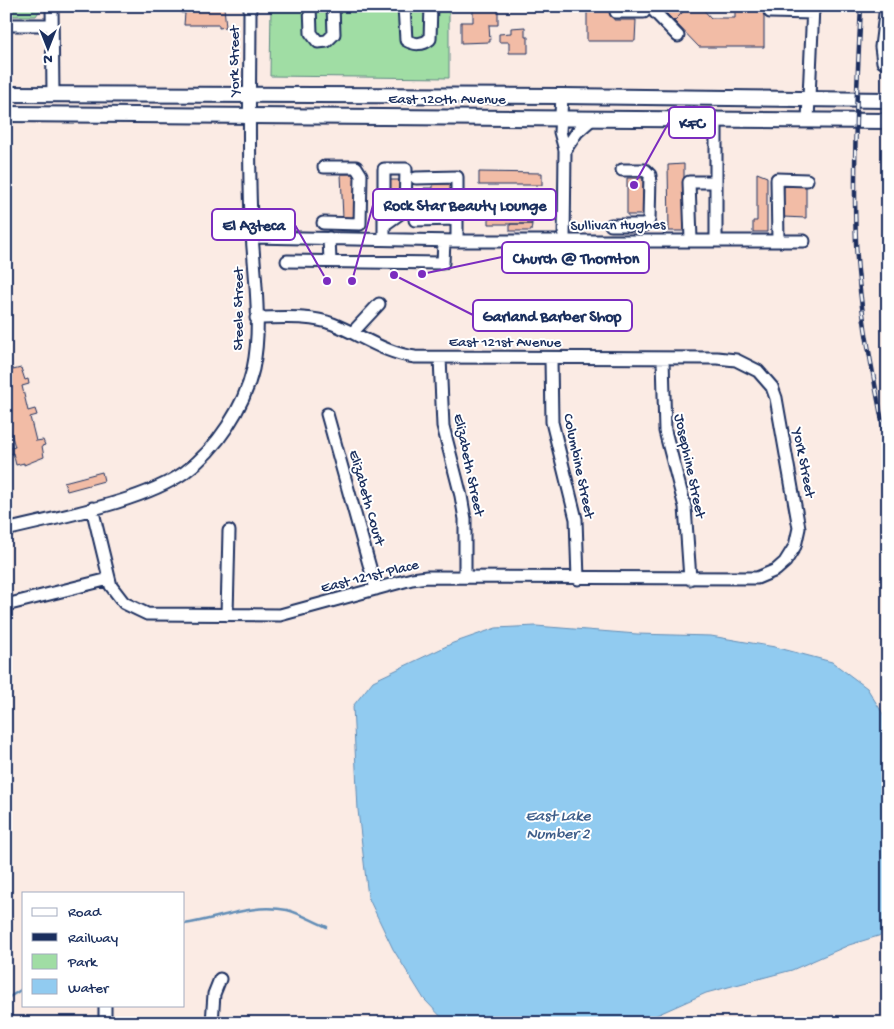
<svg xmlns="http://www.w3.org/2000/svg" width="894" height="1029" viewBox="0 0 894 1029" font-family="'Gochi Hand',sans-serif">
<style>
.green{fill:#a0dda4;stroke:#5e8681}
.water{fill:#91cbf0;stroke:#628db6}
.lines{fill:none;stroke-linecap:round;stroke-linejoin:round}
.stream{stroke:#628db6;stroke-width:2.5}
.building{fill:#f2bca6;stroke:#1b2f5e}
.minor-casing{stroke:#1b2f5e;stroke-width:15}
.major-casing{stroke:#1b2f5e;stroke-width:18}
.minor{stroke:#fff;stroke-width:11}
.major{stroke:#fff;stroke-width:14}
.rail-casing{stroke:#1b2f5e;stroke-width:4.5}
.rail{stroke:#fff;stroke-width:2.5;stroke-dasharray:8;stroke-linecap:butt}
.labels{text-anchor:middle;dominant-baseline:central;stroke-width:4;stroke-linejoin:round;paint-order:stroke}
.street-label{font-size:15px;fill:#1b2f5e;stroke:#fff}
.water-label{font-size:16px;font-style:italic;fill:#3e5e8a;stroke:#fff}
.leader{fill:none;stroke:#7b2cbf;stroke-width:2}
.callout-dot{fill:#7b2cbf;stroke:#fff;stroke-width:2}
.callout{fill:#fff;stroke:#7b2cbf;stroke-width:2}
.callout-label{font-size:16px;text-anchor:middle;font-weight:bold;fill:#1b2f5e}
</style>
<rect width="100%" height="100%" fill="#fbebe4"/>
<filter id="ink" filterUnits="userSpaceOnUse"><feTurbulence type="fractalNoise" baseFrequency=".02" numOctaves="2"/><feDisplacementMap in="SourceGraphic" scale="10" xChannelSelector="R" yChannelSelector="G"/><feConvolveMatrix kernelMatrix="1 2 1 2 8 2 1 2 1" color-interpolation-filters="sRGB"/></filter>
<g filter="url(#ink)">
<path class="green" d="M 6,6 L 40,6 L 40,10 L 36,16 L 6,16 Z
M 271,6 L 449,6 L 449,78 L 270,76 Z"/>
<path class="water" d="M 536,626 L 637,634 L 711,636 L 775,647 L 832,662 L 867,688 L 888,722 L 888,933 L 849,945 L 792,970 L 706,993 L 639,1023 L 447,1023 L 424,999 L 393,949 L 368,897 L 358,810 L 353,706 L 373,681 L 453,643 L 496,628 Z"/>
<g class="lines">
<path class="stream" d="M 184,924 C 219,919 251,903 287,910 C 300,913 314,922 327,927
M 6,999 L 24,988"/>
</g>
<path class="building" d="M 181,6 L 224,7 L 226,27 L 219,28 L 219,25 L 184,25 L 185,13 L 181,13 Z
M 473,6 L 498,6 L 498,25 L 489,25 L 490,42 L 461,43 L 461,22 L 473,22 Z
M 587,6 L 614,6 L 614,20 L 636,20 L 635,41 L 587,41 Z
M 659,6 L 689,6 L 674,21 Z
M 689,6 L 700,6 L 711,18 L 735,18 L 735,6 L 764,6 L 764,47 L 699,47 L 674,21 Z
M 525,27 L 525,37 L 528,37 L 528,53 L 509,53 L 509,42 L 499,42 L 499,34 L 511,33 L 511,28 Z
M 684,164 L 684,231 L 669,231 L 668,165 Z
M 479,172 L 542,173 L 542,185 L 479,185 Z
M 757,173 L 767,177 L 767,232 L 753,232 L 753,221 L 757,221 Z
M 341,174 L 355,174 L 355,189 L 358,189 L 357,217 L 343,218 Z
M 627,178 L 643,178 L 643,215 L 627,215 Z
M 390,180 L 399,180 L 399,203 L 390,203 Z
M 433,184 L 453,184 L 453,211 L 434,212 L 435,208 L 425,208 L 425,205 L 411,205 L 411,192 L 424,191 L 424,188 L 433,188 Z
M 784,185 L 806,185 L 806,218 L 783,217 Z
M 489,206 L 531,206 L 532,224 L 489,224 Z
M 510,224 L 532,224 L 531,231 L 510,231 Z
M 13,368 L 13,370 L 21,368 L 25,380 L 28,379 L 29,384 L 22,386 L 28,411 L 35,409 L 37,415 L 30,417 L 36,441 L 43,440 L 45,445 L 42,446 L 44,457 L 24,465 L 24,463 L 16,465 L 13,453 L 9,454 L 7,449 L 15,447 L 8,423 L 6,423 L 6,369 Z
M 102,472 L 104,481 L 67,491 L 64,482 Z"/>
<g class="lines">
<g class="minor-casing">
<path id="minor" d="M 52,6 L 53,94
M 310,6 L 311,33 L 318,42 L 327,41 L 334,34 L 333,6
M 404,6 L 406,40 C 414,45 423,45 430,39 L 431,6
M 649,6 L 678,36
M 886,6 L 881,47 L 883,62 L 888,64
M 616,12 L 644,12
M 770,12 L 813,13
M 6,25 L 52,25
M 562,96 L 560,132 L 565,150 L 564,242
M 808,120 L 813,6
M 565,150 L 577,132 L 593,118
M 416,178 L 457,177 L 457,241
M 415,220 L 457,219
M 323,223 L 360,224 L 361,175 L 356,167 L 324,167
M 384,225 L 405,210 L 406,169 L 384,169 L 384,239
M 611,225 L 645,225 L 649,220 L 650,175 L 645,170 L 622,170
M 252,237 L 457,241 L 804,241
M 329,238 L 330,261
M 691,240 L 689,182 L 716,182
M 716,241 L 716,118
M 778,241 L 777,179 L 807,180
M 287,261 L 443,263 L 444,241
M 353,332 L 379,304
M 440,358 L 443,426 L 461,496 L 465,519 L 465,577
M 551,359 L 552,422 L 576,519 L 578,579
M 663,359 L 665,431 L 685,507 L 690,579
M 327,414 L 376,589
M 92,508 L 111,586 L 124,603 L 147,614 L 280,615 L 412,579 L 427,577 L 757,578 L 776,570 L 785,562 L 795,546 L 799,528 L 776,398 L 772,387 L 758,371 L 736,360 L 717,358 L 415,357 C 384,353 361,335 333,324 C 310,315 281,318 256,318
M 6,530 C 58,517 143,502 185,472 C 217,449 244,407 253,369 C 263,323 253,265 251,218 C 248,148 250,77 250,6
M 6,605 L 109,579
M 227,615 L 229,531
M 105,1005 L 105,1023
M 212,1023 L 214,994 L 220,979"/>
</g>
<g class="major-casing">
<path id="major" d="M 6,94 L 562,96 L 888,100
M 6,114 L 888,121"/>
</g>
<use href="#minor" class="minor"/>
<use href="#major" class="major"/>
<g class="rail-casing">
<path id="rail" d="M 861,6 C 857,84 853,163 856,242 C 859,312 875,383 888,452"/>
</g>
<use href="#rail" class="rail"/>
</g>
</g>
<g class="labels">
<g class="street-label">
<text transform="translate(235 61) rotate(-90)">York Street</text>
<text x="447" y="100">East 120th Avenue</text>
<text transform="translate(618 226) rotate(-1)">Sullivan Hughes</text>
<text transform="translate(239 309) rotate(-90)">Steele Street</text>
<text x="505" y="343">East 121st Avenue</text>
<text transform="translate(803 463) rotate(79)">York Street</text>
<text transform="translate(468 465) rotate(78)">Elizabeth Street</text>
<text transform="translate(578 466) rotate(78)">Columbine Street</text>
<text transform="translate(689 466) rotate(78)">Josephine Street</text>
<text transform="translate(366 498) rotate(74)">Elizabeth Court</text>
<text transform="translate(370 577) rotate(-14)">East 121st Place</text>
</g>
<g class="water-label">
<text x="558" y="817">East Lake<tspan x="558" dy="18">Number 2</tspan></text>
</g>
</g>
<path class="leader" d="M634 185L669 122M352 281L373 205M327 281L295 225M422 274L502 257M394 275L473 315"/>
<g class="callout-dot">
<circle cx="634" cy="185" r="5"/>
<circle cx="352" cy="281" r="5"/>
<circle cx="327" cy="281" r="5"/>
<circle cx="422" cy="274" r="5"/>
<circle cx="394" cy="275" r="5"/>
</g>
<g class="callout">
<rect x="669" y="107" width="46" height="31" rx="5"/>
<rect x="373" y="189" width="183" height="31" rx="5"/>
<rect x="212" y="209" width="83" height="31" rx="5"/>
<rect x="502" y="242" width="147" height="31" rx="5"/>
<rect x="473" y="300" width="159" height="31" rx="5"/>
</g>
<g class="callout-label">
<text x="692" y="128">KFC</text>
<text x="465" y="210">Rock Star Beauty Lounge</text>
<text x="254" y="230">El Azteca</text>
<text x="576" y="263">Church @ Thornton</text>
<text x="552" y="321">Garland Barber Shop</text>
</g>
<rect width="894" height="1029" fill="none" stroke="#fff" stroke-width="25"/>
<rect x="12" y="12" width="869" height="1004" fill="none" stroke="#1b2f5e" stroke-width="2" filter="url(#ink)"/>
<rect x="22" y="892" width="162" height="115" fill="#ffffff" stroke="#a4acbf"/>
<rect x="32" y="908" width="25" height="8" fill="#ffffff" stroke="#a4acbf"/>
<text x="68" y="916" font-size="15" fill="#1b2f5e">Road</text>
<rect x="32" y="933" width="25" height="8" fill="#1b2f5e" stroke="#a4acbf"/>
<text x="68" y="942" font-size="15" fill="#1b2f5e">Railway</text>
<rect x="32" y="954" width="25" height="15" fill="#a0dda4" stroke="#a4acbf"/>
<text x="68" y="966" font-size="15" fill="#1b2f5e">Park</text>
<rect x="32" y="979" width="25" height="15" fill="#91cbf0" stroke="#a4acbf"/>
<text x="68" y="992" font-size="15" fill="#1b2f5e">Water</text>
<g transform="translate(48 48) rotate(180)" stroke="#ffffff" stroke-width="4" paint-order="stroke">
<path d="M0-4L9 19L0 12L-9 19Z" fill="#1b2f5e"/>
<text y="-8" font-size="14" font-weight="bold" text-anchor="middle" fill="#1b2f5e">N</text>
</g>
</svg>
